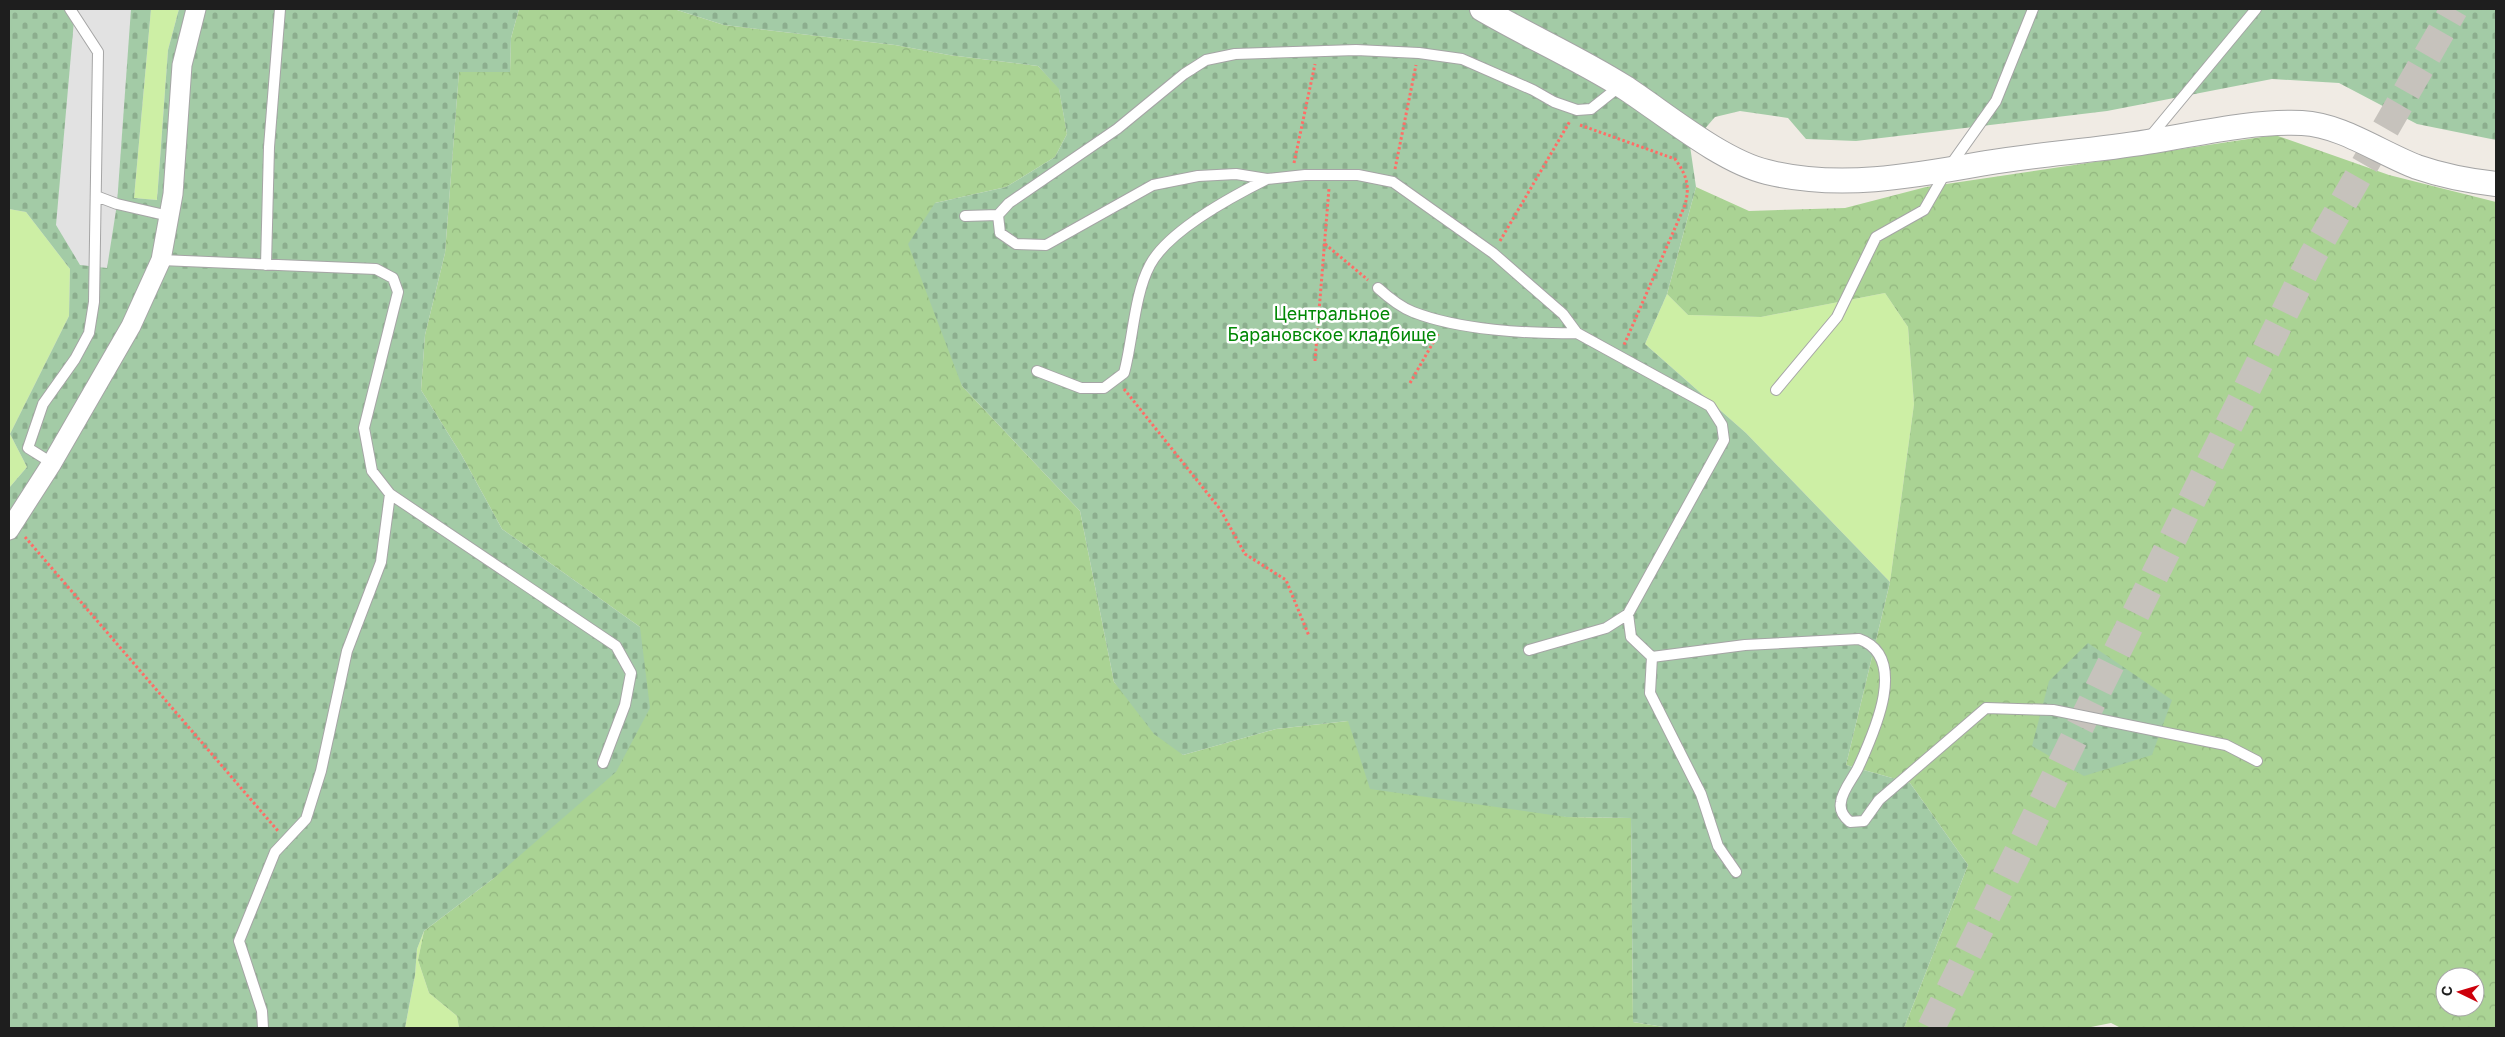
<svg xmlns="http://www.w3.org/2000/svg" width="2505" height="1037" viewBox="0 0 2505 1037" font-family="Inter,sans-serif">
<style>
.grass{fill:#cdefa5}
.forest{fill:url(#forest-crowns);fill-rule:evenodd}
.cemetery{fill:url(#cemetery-stones)}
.parking{fill:#e2e2e2}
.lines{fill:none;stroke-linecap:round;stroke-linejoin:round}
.trunk-tunnel{stroke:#c6c2bc;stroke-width:28;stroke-dasharray:28 14;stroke-linecap:butt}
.service-casing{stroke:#a5a5a5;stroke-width:12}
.minor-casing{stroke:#a5a5a5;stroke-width:21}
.tertiary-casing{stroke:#a5a5a5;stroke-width:26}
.path{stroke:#ff6d66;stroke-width:3;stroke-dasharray:2.5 2.5;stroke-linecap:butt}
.service{stroke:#fff;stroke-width:10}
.minor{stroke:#fff;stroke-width:19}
.tertiary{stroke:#fff;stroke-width:24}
.labels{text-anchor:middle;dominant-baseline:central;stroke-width:5;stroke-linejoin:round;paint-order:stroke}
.park-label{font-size:18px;fill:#018805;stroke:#fff}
</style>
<defs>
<pattern id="forest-crowns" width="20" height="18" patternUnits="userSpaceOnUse" patternTransform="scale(1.25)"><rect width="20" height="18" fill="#aad394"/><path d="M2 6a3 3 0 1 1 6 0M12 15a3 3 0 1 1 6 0" fill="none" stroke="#92b57f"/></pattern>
<pattern id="cemetery-stones" width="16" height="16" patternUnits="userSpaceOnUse" patternTransform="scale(1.25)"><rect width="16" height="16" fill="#a3cba6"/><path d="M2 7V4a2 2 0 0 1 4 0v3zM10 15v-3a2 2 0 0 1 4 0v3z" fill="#8cae8e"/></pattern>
</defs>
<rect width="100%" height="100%" fill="#f0ebe4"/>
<path class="grass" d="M 151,9 L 179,9 L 168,50 L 157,200 L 134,198 Z
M 9,209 L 26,212 L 70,269 L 69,316 L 10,434 L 27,467 L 9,488 Z
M 1885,293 L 1908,327 L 1914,404 L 1890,582 L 1746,433 L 1645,344 L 1667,294 L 1688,315 L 1761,317 Z
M 424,931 L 418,960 L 429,993 L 457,1016 L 459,1028 L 405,1028 L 415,975 L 417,949 Z"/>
<path class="forest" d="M 519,9 L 674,9 L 724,25 L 895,45 L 949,55 L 1038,66 L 1059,88 L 1067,134 L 1055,157 L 1006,187 L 935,203 L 962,386 L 1080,511 L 1114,682 L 1183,755 L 1276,729 L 1348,721 L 1566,817 L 1631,818 L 1633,1022 L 1670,1028 L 459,1028 L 457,1016 L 429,993 L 418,960 L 424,931 L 494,878 L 640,627 L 502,529 L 461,454 L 421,390 L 425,335 L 445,253 L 459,71 L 510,72 L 511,38 Z
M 2275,135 L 2389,175 L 2496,202 L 2496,1028 L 2121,1028 L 2111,1023 L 2086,1028 L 1904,1028 L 1968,865 L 1910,783 L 1846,765 L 1890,582 L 1914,404 L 1908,327 L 1885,293 L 1761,317 L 1688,315 L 1667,294 L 1696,187 L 1749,211 L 1845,208 L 1926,187 ZM 2445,977 L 2475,977 L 2475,1007 L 2445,1007 Z"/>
<path class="cemetery" d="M 9,9 L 151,9 L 134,198 L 157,200 L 168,50 L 179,9 L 519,9 L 511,38 L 510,72 L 459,72 L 445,253 L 425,335 L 421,390 L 461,454 L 502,529 L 640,627 L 650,708 L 616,772 L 494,878 L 424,931 L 417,949 L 415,975 L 405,1028 L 9,1028 L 9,488 L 27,467 L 10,434 L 69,316 L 70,269 L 26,212 L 9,209 Z
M 674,9 L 2496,9 L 2496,140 L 2417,124 L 2339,83 L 2272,79 L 2107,111 L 1856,141 L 1806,139 L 1788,118 L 1740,111 L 1715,117 L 1690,146 L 1696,187 L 1667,294 L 1645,344 L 1746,433 L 1890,582 L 1846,765 L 1910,783 L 1968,865 L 1904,1028 L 1670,1028 L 1633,1022 L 1631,818 L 1566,817 L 1370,789 L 1348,721 L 1276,729 L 1183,755 L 1154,734 L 1114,682 L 1080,511 L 962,386 L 908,244 L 935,203 L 1006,187 L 1055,157 L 1067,134 L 1059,89 L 1038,66 L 949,55 L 895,45 L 724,25 Z
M 2088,643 L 2172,700 L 2152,755 L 2084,776 L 2032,746 L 2049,681 Z"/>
<path class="parking" d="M 75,9 L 131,9 L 117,204 L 107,268 L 80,265 L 56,225 Z"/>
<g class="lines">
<path class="trunk-tunnel" d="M 1931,1028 L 2312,257 L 2454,9"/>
<g class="service-casing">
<path id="service" d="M 1620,86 L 1591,109 L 1577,110 L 1554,102 L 1533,90 L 1462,59 L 1419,53 L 1356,50 L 1235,54 L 1206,60 L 1184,74 L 1117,129 L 1009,203 L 998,215 L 1000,233 L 1016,244 L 1046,245 L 1153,185 L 1198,176 L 1236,174 L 1267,179 L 1305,175 L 1358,175 L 1393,182 L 1493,253 L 1563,314 L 1577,333 L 1710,406 L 1722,425 L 1724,440 L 1628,614 L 1631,637 L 1652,657 L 1745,645 L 1859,639 C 1910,657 1873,735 1858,768 C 1853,778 1842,791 1841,802 C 1839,811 1844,817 1850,822 L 1864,821 L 1879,800 L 1986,708 L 2053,710 L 2226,745 L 2257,761
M 2149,138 L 2256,9
M 96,196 L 117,204 L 169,216
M 965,216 L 998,215
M 161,260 L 376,269 L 393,278 L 398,292 L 364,428 L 372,471 L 390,494 L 616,646 L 631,673 L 625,705 L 603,763
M 266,265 L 269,147 L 280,9
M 1378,288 C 1389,298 1400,307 1413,312 C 1459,330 1528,334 1577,333
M 1037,371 L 1081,388 L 1104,388 L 1124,373 C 1133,340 1134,295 1150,265 C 1168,231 1233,196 1267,179
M 1776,390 L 1837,317 L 1876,237 L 1924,210 L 1947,170 L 1996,101 L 2033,9
M 52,463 L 28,448 L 43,404 L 75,359 L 89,333 L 94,302 L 98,52 L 70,9
M 1529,650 L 1606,628 L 1628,614
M 1652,657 L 1650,693 L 1701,794 L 1718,846 L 1736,872
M 263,1028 L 262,1011 L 239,941 L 275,852 L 306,819 L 321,771 L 347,651 L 381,562 L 390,494"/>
</g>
<g class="minor-casing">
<path id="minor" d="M 9,530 L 52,463 L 131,326 L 161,260 L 173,194 L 182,65 L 196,9"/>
</g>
<g class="tertiary-casing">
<path id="tertiary" d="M 1482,9 C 1528,36 1578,58 1624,87 C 1664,113 1721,161 1767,172 C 1839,190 1914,176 1986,163 C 2039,154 2093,151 2147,142 C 2198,134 2249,121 2302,123 C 2342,125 2380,153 2417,167 C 2443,176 2470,181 2496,184"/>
</g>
<path class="path" d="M 1580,125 L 1675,159 C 1687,176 1690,185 1685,205 L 1624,345
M 1294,163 L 1315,64
M 1395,169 L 1416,65
M 1500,241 L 1570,121
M 1325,244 L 1368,280
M 1315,361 L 1329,188
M 1410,383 L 1438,334
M 1124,389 L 1220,509 L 1245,554 L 1286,580 L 1309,636
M 25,537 L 278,831"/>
<use href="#service" class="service"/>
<use href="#minor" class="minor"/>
<use href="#tertiary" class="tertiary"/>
</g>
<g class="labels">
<g class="park-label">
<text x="1332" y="313">Центральное<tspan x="1332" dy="21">Барановское кладбище</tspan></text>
</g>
</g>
<rect width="2505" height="1037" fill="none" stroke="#1e1e1e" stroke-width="20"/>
<g transform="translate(2460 992) rotate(275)"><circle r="24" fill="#ffffff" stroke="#a5a5a5"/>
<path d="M0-4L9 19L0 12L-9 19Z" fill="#cd000b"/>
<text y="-8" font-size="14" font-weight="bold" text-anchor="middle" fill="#1e1e1e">С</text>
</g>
</svg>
